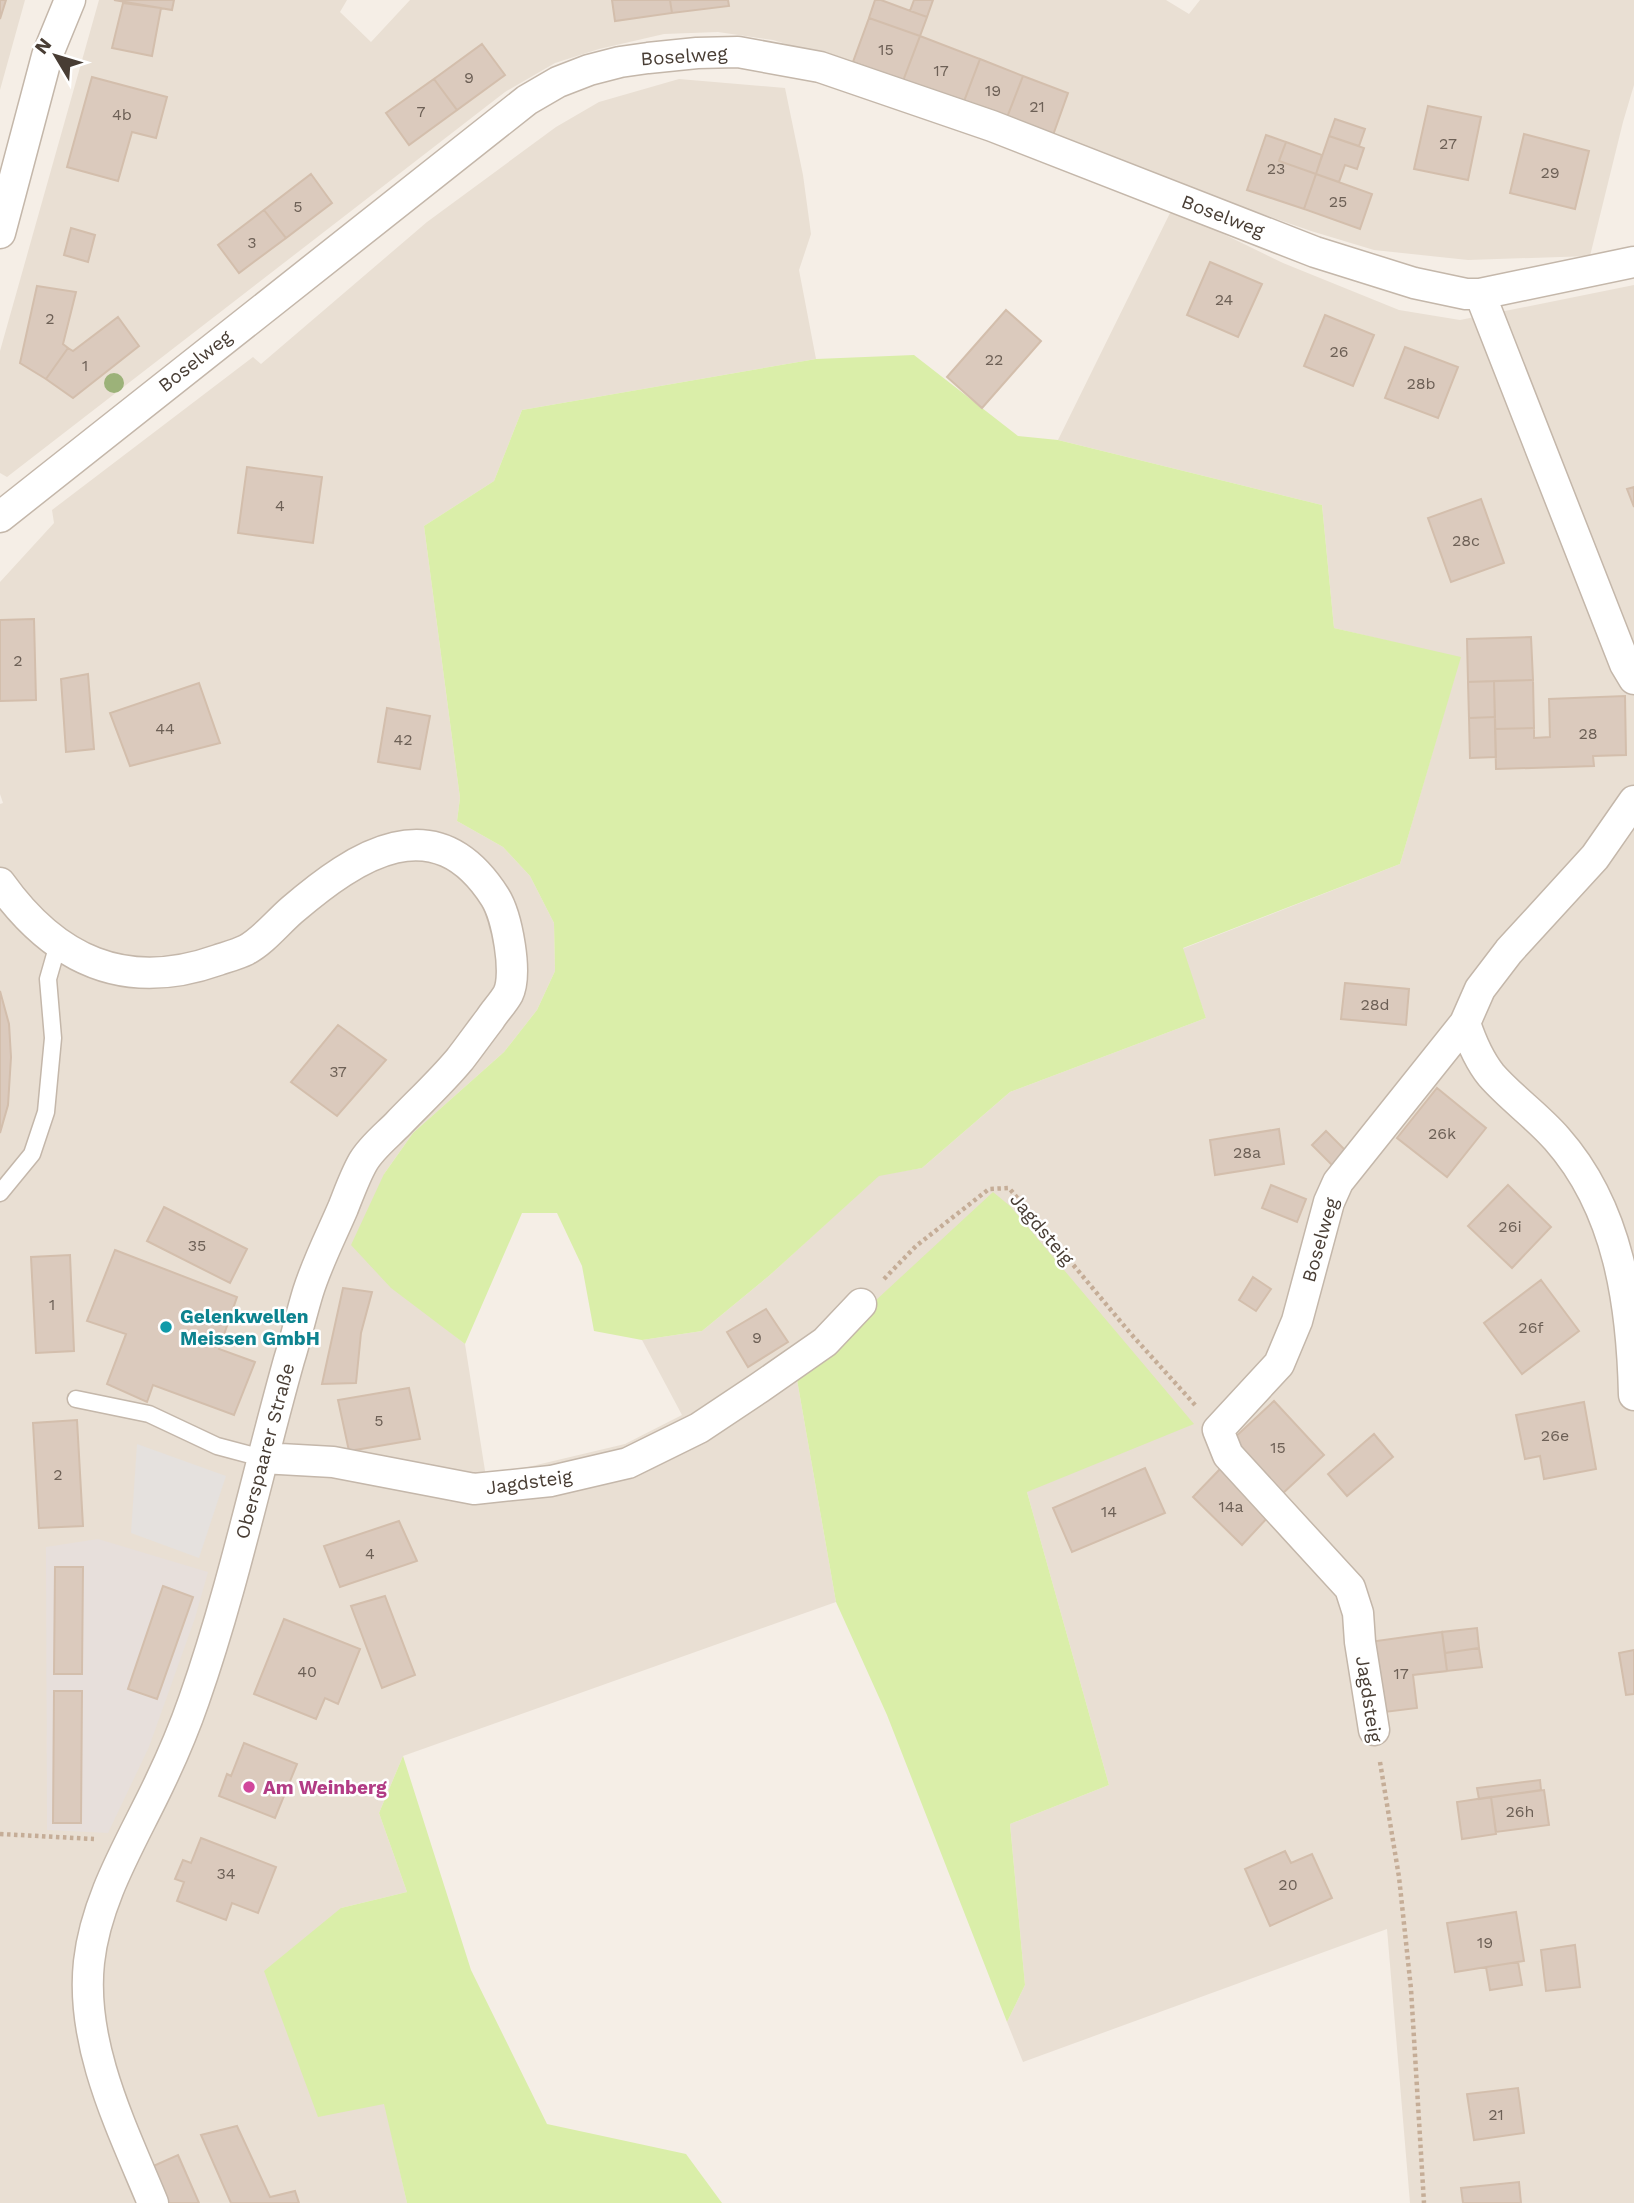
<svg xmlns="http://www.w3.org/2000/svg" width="1634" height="2203" viewBox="0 0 1634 2203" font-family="'Work Sans',sans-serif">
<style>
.residential{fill:#e9dfd3}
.industrial{fill:#e7dfdb}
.green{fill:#daeea9}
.parking{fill:#e5e1de}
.building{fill:#dbcabd;stroke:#d3beac;stroke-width:2}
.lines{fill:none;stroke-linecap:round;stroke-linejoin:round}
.service-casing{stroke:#c4b7aa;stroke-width:19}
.minor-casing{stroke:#c4b7aa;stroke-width:33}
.path{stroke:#c5ad97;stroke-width:4.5;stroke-dasharray:3.5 3.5;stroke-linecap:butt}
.service{stroke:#fff;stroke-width:16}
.minor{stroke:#fff;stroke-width:30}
.tree{fill:#9cb279}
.culture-dot{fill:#0f9aa8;stroke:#fff;stroke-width:2.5}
.hotel-dot{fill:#d1479c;stroke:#fff;stroke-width:2.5}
.labels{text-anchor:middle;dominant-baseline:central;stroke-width:5;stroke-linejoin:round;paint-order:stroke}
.number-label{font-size:16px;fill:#6d6056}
.street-label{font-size:19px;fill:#483d34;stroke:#fff}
.culture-label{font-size:19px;font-weight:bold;fill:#0d838f;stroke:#fff;text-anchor:start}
.hotel-label{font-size:19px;font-weight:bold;fill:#b23c85;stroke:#fff;text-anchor:start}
</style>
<rect width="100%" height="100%" fill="#f5eee6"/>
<path class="residential" d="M 0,0 L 25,0 L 0,90 Z
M 99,0 L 347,0 L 340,12 L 371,42 L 410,0 L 1166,0 L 1189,14 L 1200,0 L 1634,0 L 1634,85 L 1623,122 L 1590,256 L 1468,260 L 1374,250 L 1311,231 L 1054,141 L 829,57 L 773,40 L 718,32 L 664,34 L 599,49 L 555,63 L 505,92 L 7,477 L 0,473 L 0,351 Z
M 679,79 L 785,88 L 803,175 L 811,234 L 799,270 L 816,359 L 522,410 L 494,481 L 424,526 L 460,798 L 457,821 L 503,847 L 530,876 L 554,923 L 555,971 L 537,1010 L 504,1052 L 413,1133 L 384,1174 L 440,1324 L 465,1344 L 486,1477 L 625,1444 L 682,1415 L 642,1340 L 702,1331 L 770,1275 L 879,1175 L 922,1168 L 1010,1092 L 1206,1018 L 1182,949 L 1400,864 L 1460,658 L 1334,628 L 1322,505 L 1058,440 L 1172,209 L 1283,263 L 1399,310 L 1460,320 L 1634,285 L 1634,2203 L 1410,2203 L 1387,1929 L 1023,2062 L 1007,2022 L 1025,1985 L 1010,1824 L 1109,1785 L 1027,1492 L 796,1374 L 836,1602 L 403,1756 L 379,1813 L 407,1892 L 341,1908 L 407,2203 L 0,2203 L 0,804 L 3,803 L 0,794 L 0,582 L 54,523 L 52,510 L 253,357 L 261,364 L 427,222 L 556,127 L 599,102 Z"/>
<path class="industrial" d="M 98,1539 L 208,1572 L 195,1618 L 149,1747 L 108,1833 L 47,1830 L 46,1547 Z"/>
<path class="green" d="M 914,355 L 1018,436 L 1058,440 L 1322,505 L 1334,628 L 1461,657 L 1400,864 L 1183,948 L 1206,1018 L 1010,1092 L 922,1168 L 879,1176 L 770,1275 L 702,1331 L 642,1340 L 594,1331 L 582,1266 L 557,1213 L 522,1213 L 465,1344 L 391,1288 L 351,1245 L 384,1174 L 413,1133 L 504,1052 L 537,1010 L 555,971 L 554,923 L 530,876 L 503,847 L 457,821 L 460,798 L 424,526 L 494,481 L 522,410 L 816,359 Z
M 993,1192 L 1010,1206 L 1194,1424 L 1027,1492 L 1109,1785 L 1010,1824 L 1025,1985 L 1007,2022 L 887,1715 L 836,1602 L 796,1374 Z
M 403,1756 L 471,1970 L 547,2124 L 686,2154 L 722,2203 L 407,2203 L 384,2104 L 318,2117 L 264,1971 L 341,1908 L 407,1892 L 379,1813 Z"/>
<path class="parking" d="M 137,1444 L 226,1476 L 199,1558 L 131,1533 Z"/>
<path class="building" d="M 0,0 L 6,0 L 0,19 Z
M 114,0 L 174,0 L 172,10 Z
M 612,0 L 670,0 L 672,13 L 615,21 Z
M 670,0 L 728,0 L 729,6 L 672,13 Z
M 875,0 L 881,0 L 927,17 L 920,36 L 869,18 Z
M 914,0 L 933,0 L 927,17 L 910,11 Z
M 123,3 L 161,8 L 152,56 L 112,48 Z
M 869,18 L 920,36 L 903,81 L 853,62 Z
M 920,36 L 980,59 L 963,104 L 903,81 Z
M 482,44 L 505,75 L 457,110 L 434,79 Z
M 980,59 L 1023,76 L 1006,120 L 963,104 Z
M 1023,76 L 1068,93 L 1052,138 L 1006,120 Z
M 92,77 L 167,97 L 156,138 L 132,132 L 118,181 L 67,167 Z
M 434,79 L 457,110 L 409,145 L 386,113 Z
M 1428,106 L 1481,117 L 1468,180 L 1414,169 Z
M 1335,119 L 1365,129 L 1359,146 L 1329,136 Z
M 1524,134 L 1589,151 L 1575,209 L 1510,193 Z
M 1266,135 L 1286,142 L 1279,161 L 1316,174 L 1304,209 L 1247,190 Z
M 1329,136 L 1364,148 L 1357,169 L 1345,165 L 1339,182 L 1316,174 Z
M 1286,142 L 1322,155 L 1316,174 L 1279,161 Z
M 311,174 L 332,203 L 286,238 L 264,210 Z
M 1316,174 L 1372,194 L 1360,229 L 1304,209 Z
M 264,210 L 286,238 L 239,273 L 218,245 Z
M 71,228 L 95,235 L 88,262 L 64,255 Z
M 1210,262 L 1262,284 L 1238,337 L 1187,315 Z
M 37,286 L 76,292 L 63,344 L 68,348 L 46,379 L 20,363 Z
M 1006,310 L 1041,341 L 982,408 L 947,377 Z
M 1325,315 L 1374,335 L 1353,386 L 1304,366 Z
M 118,317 L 139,346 L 73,398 L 46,379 L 68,348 L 73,351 Z
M 1405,347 L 1458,367 L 1438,418 L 1385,398 Z
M 247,467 L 322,477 L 313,543 L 238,533 Z
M 1634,487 L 1634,507 L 1627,489 Z
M 1481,499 L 1504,563 L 1451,582 L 1428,518 Z
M 34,619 L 36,700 L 0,701 L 0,620 Z
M 1531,637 L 1533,680 L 1468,682 L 1467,639 Z
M 88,674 L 94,749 L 66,752 L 61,679 Z
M 1533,680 L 1534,728 L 1495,729 L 1494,681 Z
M 1494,681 L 1495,717 L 1469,718 L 1468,682 Z
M 199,683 L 220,743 L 130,766 L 110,713 Z
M 1625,696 L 1626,755 L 1593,756 L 1594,766 L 1496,769 L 1495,729 L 1534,728 L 1534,738 L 1550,737 L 1549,699 Z
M 387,708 L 430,716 L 420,769 L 378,762 Z
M 1495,717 L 1496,757 L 1470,758 L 1469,718 Z
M 1345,983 L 1409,989 L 1406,1025 L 1341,1019 Z
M 0,991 L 9,1024 L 11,1057 L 8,1105 L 0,1133 Z
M 338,1025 L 386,1060 L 337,1116 L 291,1082 Z
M 1437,1088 L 1486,1128 L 1447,1177 L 1397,1138 Z
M 1279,1129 L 1284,1164 L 1215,1175 L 1210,1140 Z
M 1326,1131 L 1346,1151 L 1333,1166 L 1312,1145 Z
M 1271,1185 L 1306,1199 L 1297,1222 L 1262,1208 Z
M 1508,1185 L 1551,1227 L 1512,1268 L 1468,1226 Z
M 164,1207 L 247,1249 L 230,1283 L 147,1241 Z
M 115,1250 L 237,1297 L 219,1349 L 255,1362 L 234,1415 L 153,1385 L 147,1402 L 107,1384 L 126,1334 L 87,1321 Z
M 70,1255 L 74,1351 L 36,1353 L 31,1257 Z
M 1253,1277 L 1271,1289 L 1256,1311 L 1239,1300 Z
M 1541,1280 L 1579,1331 L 1522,1374 L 1484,1323 Z
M 343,1288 L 372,1292 L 361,1333 L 356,1383 L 322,1384 Z
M 766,1309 L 788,1342 L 748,1367 L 727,1332 Z
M 409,1388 L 420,1439 L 349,1451 L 338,1400 Z
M 1274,1401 L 1324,1455 L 1282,1494 L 1232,1440 Z
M 1584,1402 L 1596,1469 L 1544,1479 L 1540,1456 L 1525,1459 L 1516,1415 Z
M 77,1420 L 83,1526 L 39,1528 L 33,1423 Z
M 1374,1434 L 1393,1457 L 1347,1496 L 1328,1474 Z
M 1145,1468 L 1165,1513 L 1072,1552 L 1053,1508 Z
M 1221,1468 L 1270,1515 L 1242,1545 L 1193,1497 Z
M 399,1521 L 417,1561 L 340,1587 L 324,1546 Z
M 55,1567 L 83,1567 L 82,1674 L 54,1674 Z
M 163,1586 L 193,1597 L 157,1699 L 128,1689 Z
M 385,1596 L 415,1675 L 382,1688 L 351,1606 Z
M 284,1619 L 360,1649 L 338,1704 L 325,1698 L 316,1719 L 254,1694 Z
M 1477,1628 L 1479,1648 L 1445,1653 L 1442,1632 Z
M 1442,1632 L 1447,1671 L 1413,1675 L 1417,1708 L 1377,1713 L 1369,1642 Z
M 1479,1648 L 1482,1667 L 1447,1671 L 1445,1653 Z
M 1634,1650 L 1634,1694 L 1626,1695 L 1619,1653 Z
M 54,1691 L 82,1691 L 81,1823 L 53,1823 Z
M 244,1743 L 297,1764 L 275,1818 L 219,1796 L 227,1774 L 231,1776 Z
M 1540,1780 L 1541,1790 L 1479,1799 L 1477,1788 Z
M 1544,1790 L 1549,1825 L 1496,1832 L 1491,1797 Z
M 1491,1797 L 1496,1834 L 1462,1839 L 1457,1802 Z
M 201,1838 L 276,1867 L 258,1913 L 232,1903 L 226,1920 L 177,1901 L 184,1882 L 175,1879 L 183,1860 L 191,1863 Z
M 1285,1851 L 1291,1863 L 1312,1854 L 1332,1898 L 1270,1926 L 1245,1869 Z
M 1516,1912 L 1524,1961 L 1455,1972 L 1447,1923 Z
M 1575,1945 L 1580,1987 L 1546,1991 L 1541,1950 Z
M 1518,1962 L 1522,1985 L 1490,1990 L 1486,1967 Z
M 1518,2088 L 1524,2133 L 1474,2140 L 1467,2094 Z
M 237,2126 L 270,2197 L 295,2191 L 299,2203 L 231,2203 L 201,2135 Z
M 178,2155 L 199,2203 L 166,2203 L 151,2167 Z
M 1519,2182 L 1521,2203 L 1463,2203 L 1461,2188 Z"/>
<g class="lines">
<g class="service-casing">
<path id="service" d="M 0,1193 L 32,1154 L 46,1112 L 53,1038 L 48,979 L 58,944
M 76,1399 L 149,1414 L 217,1446 L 262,1458"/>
</g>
<g class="minor-casing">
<path id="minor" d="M 0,233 L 47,56 L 70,0
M 1480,294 L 1625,664 L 1634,679
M 0,517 L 527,100 L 558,82 L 589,70 L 620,62 L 648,58 L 697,53 L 738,52 L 820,67 L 992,126 L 1315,252 L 1414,283 L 1466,294 L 1480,294 L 1634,262
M 1634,801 L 1595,857 L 1509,951 L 1480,989 L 1465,1023 C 1471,1041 1479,1060 1491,1075 C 1511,1098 1537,1116 1557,1139 C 1619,1209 1632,1305 1634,1395
M 0,883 C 55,960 125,993 218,960 C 227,957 238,954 246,950 C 263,941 277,923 292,910 C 356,855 435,803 495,897 C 507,916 518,974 508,994 C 503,1003 495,1011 490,1019 C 480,1032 470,1046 460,1059 C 441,1082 418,1103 397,1125 C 386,1136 371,1148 363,1162 C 355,1176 349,1193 343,1208 C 331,1236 317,1263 308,1292 C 301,1315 296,1338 289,1360 C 257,1474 233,1589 194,1700 C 184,1729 172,1757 159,1784 C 132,1841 96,1898 89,1962 C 80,2045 122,2128 153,2203
M 262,1458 L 333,1462 L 474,1489 L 551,1481 L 628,1463 L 699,1428 L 759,1388 L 825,1342 L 861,1304
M 1374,1730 L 1360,1642 L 1358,1613 L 1350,1588 L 1228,1455 L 1218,1430 L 1279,1364 L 1297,1321 L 1329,1202 L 1338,1182 L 1465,1023"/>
</g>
<path class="path" d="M 884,1279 L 916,1246 L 989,1189 L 1009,1188 L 1131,1334 L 1196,1406
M 1380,1762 L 1399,1877 L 1411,1989 L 1424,2203
M 0,1834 L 94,1839"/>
<use href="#service" class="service"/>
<use href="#minor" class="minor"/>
</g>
<circle class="tree" cx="114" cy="383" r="10"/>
<circle class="culture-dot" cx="166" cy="1327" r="7"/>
<circle class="hotel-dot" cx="249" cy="1787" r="7"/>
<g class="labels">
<g class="number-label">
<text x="886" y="49">15</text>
<text x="941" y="70">17</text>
<text x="469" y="77">9</text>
<text x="993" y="90">19</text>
<text x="1037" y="106">21</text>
<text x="421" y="111">7</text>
<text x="122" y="114">4b</text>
<text x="1448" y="143">27</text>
<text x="1276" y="168">23</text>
<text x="1550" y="172">29</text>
<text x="1338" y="201">25</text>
<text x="298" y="206">5</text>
<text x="252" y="242">3</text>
<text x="1224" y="299">24</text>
<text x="50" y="318">2</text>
<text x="1339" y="351">26</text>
<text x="994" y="359">22</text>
<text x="85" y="365">1</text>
<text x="1421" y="383">28b</text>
<text x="280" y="505">4</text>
<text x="1466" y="540">28c</text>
<text x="18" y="660">2</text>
<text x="165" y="728">44</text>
<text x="1588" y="733">28</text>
<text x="403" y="739">42</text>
<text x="1375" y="1004">28d</text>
<text x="338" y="1071">37</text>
<text x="1442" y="1133">26k</text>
<text x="1247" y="1152">28a</text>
<text x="1510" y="1226">26i</text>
<text x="197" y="1245">35</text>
<text x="52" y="1304">1</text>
<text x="1531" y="1327">26f</text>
<text x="757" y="1337">9</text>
<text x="379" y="1420">5</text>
<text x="1555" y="1435">26e</text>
<text x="1278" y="1447">15</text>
<text x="58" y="1474">2</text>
<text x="1231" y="1506">14a</text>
<text x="1109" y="1511">14</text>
<text x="370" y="1553">4</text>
<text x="307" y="1671">40</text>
<text x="1401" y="1673">17</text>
<text x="1520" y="1811">26h</text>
<text x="226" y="1873">34</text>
<text x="1288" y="1884">20</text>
<text x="1485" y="1942">19</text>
<text x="1496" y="2114">21</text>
</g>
<g class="street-label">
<text transform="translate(684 56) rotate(-4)">Boselweg</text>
<text transform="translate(1223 216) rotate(21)">Boselweg</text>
<text transform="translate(195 361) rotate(-38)">Boselweg</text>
<text transform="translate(1042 1229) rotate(50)">Jagdsteig</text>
<text transform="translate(1320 1240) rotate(-74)">Boselweg</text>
<text transform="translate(265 1451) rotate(-75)">Oberspaarer Straße</text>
<text transform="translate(529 1482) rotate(-8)">Jagdsteig</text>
<text transform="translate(1369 1699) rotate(81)">Jagdsteig</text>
</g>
<g class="culture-label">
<text x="180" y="1316">Gelenkwellen<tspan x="180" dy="22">Meissen GmbH</tspan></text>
</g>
<g class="hotel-label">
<text x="263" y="1787">Am Weinberg</text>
</g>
</g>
<g transform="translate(56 56) rotate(308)" stroke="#ffffff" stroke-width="5" paint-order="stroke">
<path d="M0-5L12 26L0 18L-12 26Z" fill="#483d34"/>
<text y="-10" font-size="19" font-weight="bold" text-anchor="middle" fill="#483d34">N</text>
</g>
</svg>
